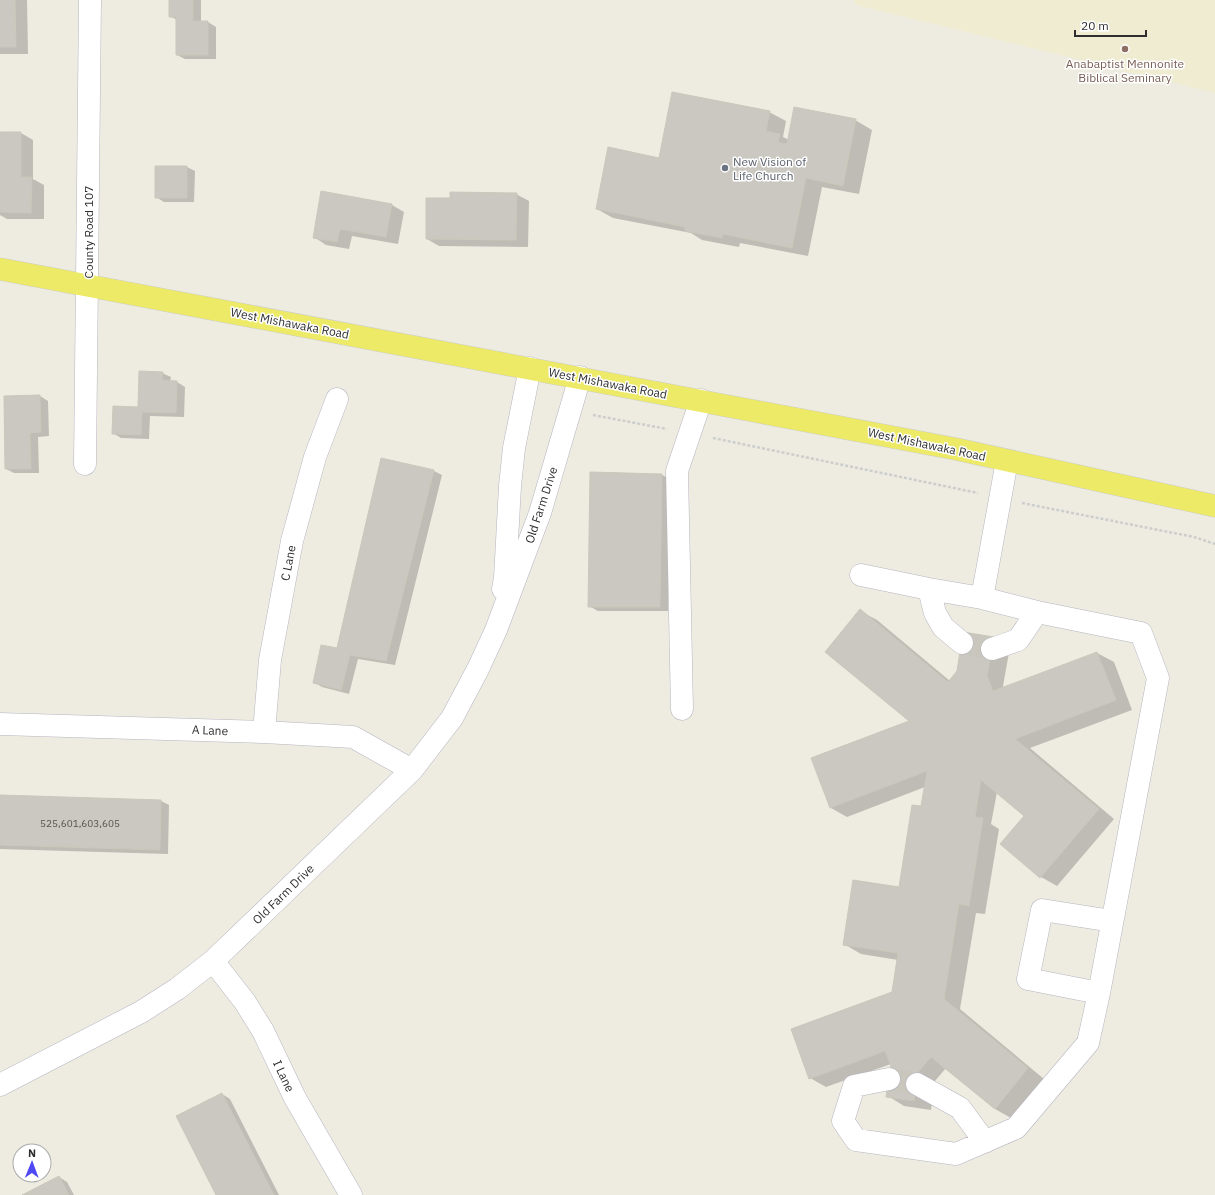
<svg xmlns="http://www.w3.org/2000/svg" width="1215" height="1195" viewBox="0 0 1215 1195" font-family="'IBM Plex Sans',sans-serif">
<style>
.education{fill:#efecd2}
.shadow{fill:#0003}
.building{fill:#cac8c0;stroke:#cac8bb}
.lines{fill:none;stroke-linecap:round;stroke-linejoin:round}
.minor-tunnel{stroke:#c8c6bd;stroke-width:22;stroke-dasharray:22 11;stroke-linecap:butt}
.minor-casing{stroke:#b5b4c0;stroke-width:23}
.major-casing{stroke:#cdcdcd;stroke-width:23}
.path{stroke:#cdcdcd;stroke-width:2.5;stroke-dasharray:3 2;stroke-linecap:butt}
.minor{stroke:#fff;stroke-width:22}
.major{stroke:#edea68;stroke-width:22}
.education-dot{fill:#8d6e63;stroke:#fff;stroke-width:1.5}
.worship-dot{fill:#6b7280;stroke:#fff;stroke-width:1.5}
.labels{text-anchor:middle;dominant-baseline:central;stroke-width:3;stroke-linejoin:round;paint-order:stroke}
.number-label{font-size:10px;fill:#555452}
.education-label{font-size:12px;fill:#785e54;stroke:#fff}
.worship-label{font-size:12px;fill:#5b616d;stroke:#fff;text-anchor:start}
.street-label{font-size:12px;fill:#2e2e2e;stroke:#fff}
</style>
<rect width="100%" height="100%" fill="#eeece1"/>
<path class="education" d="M 853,0 L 1215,0 L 1215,93 L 856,5 Z"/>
<path class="shadow" d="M 0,0 L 27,0 L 28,54 L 0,54 Z
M 170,0 L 201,0 L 201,22 L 208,22 L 216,27 L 216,59 L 185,59 L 177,55 L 177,20 L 170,16 Z
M 769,112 L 786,121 L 783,137 L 789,140 L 855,120 L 872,130 L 859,194 L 822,187 L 808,256 L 740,243 L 739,247 L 702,240 L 691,233 L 613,218 L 597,209 L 660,159 Z
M 0,133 L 21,133 L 33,140 L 33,179 L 44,185 L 44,219 L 7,219 L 0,215 Z
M 187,167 L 195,171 L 194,202 L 164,202 L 156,197 Z
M 516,194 L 529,201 L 528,247 L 439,246 L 427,239 L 451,199 Z
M 392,205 L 404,212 L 398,244 L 352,236 L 349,249 L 326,245 L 314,237 Z
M 162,373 L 171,377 L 170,382 L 177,382 L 185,387 L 184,417 L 150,416 L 149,439 L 121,438 L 113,433 L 139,408 Z
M 40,396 L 48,401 L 49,436 L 38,437 L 39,473 L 14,473 L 6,469 L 5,397 Z
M 381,459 L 434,471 L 442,475 L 395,665 L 358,659 L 349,694 L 322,687 L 314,682 L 338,649 Z
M 662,475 L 670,479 L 668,611 L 598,611 L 589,606 Z
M 860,611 L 877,620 L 950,681 L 1010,647 L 1003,686 L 1004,688 L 1097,653 L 1114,662 L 1132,710 L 1030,748 L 1114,819 L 1057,886 L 1041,877 L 1025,816 L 997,792 L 991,824 L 999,829 L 985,914 L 976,913 L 960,1009 L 1044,1079 L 1011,1118 L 995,1109 L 946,1068 L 935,1081 L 931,1110 L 904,1106 L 888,1096 L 891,1064 L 826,1087 L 810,1078 L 892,992 L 898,960 L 861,954 L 844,944 L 900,888 L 922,807 L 925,787 L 847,817 L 831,808 L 911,721 Z
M 0,796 L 161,801 L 169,805 L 168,854 L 0,849 Z
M 222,1094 L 230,1099 L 279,1195 L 218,1195 Z
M 59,1177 L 67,1182 L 74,1195 L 24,1195 Z"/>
<path class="building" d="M 0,0 L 15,0 L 16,47 L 0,47 Z
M 169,0 L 193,0 L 193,21 L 208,21 L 208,55 L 176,55 L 176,17 L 169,17 Z
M 672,92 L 770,111 L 766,131 L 780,134 L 778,142 L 787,144 L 794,107 L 856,119 L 843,186 L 806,178 L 792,248 L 723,234 L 722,238 L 685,231 L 685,227 L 596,209 L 608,147 L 659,158 Z
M 0,132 L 21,132 L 21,177 L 32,177 L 31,213 L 0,212 Z
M 155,166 L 187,166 L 187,198 L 155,198 Z
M 321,191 L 392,204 L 386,237 L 340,229 L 337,242 L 313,238 Z
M 450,192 L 517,193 L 516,240 L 426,239 L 426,198 L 450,198 Z
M 139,371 L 163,372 L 162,380 L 177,381 L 176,413 L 142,412 L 141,435 L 112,434 L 113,406 L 138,407 Z
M 40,395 L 41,432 L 30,433 L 31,469 L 5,469 L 4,396 Z
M 381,458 L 434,470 L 386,661 L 350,655 L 341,690 L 313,683 L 321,645 L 337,648 Z
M 590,472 L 662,474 L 660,607 L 588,607 Z
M 860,609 L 948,682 L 957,671 L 963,632 L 994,637 L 987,676 L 993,691 L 1097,652 L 1116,700 L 1015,739 L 1099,809 L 1040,878 L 1000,844 L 1024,816 L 981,780 L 975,817 L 983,818 L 969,906 L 959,904 L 944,999 L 1028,1068 L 995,1109 L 931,1057 L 919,1071 L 914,1101 L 886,1097 L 891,1066 L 885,1051 L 809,1079 L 791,1029 L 892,992 L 898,953 L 843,945 L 853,880 L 899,887 L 912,805 L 921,806 L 927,771 L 830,808 L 811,758 L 909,721 L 825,652 Z
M 0,795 L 161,800 L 160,850 L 0,845 Z
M 222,1093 L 274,1195 L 216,1195 L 176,1116 Z
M 59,1176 L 69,1195 L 22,1195 Z"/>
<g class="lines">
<path class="minor-tunnel" d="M 962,643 L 992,649
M 889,1079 L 917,1084"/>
<g class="minor-casing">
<path id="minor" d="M 85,464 L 90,0
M 861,575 L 929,589 L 982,598
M 503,589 L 505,578 L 510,486 L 514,448 L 530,368
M 929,589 L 935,613 L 943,627 L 962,643
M 992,649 L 1018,640 L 1037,612
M 682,709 L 677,471 L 701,400
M 0,724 L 264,732 L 353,737 L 412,770
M 264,732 L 270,660 L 292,541 L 315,457 L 337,399
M 213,961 L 245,1002 L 263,1031 L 295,1098 L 351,1195
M 1099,993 L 1028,979 L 1042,910 L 1112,921
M 889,1079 L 854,1086 L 843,1121 L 856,1140 L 956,1154 L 1016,1128 L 1088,1043 L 1099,993 L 1158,678 L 1141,633 L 1037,612 L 982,598 L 1007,461
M 917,1084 L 960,1108 L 985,1142
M 0,1085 L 141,1012 L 177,989 L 213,961 L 412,770 L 452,718 L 478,669 L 496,630 L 540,513 L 580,377"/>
</g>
<g class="major-casing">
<path id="major" d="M 0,269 L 956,449 L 1215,506"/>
</g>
<path class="path" d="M 593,415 L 667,429
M 713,438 L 978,493
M 1022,503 L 1194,537 L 1215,544"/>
<use href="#minor" class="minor"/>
<use href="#major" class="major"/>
</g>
<circle class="education-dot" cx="1125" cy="49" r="4"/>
<circle class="worship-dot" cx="725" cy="168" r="4"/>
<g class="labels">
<g class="number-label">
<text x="80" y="823">525,601,603,605</text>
</g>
<g class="education-label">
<text x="1125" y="63">Anabaptist Mennonite<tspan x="1125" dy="14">Biblical Seminary</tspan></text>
</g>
<g class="worship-label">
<text x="733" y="161">New Vision of<tspan x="733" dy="14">Life Church</tspan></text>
</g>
<g class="street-label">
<text transform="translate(88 232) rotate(-90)">County Road 107</text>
<text transform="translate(290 323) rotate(11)">West Mishawaka Road</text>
<text transform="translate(608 383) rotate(11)">West Mishawaka Road</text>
<text transform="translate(927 444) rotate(12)">West Mishawaka Road</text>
<text transform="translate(541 505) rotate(-72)">Old Farm Drive</text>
<text transform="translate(288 563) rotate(-79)">C Lane</text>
<text transform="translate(210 730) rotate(2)">A Lane</text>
<text transform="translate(283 894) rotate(-44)">Old Farm Drive</text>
<text transform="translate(284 1076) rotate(65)">I Lane</text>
</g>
</g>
<g transform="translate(32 1163) rotate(1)"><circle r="19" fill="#ffffff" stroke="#ababab"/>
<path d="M0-3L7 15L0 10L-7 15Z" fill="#4e49f4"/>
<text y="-6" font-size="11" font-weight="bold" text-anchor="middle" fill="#2e2e2e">N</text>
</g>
<path d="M1075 30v6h71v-6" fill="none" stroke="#2e2e2e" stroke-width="2"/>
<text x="1081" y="30" font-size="12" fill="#2e2e2e" stroke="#ffffff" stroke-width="3" paint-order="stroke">20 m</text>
</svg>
